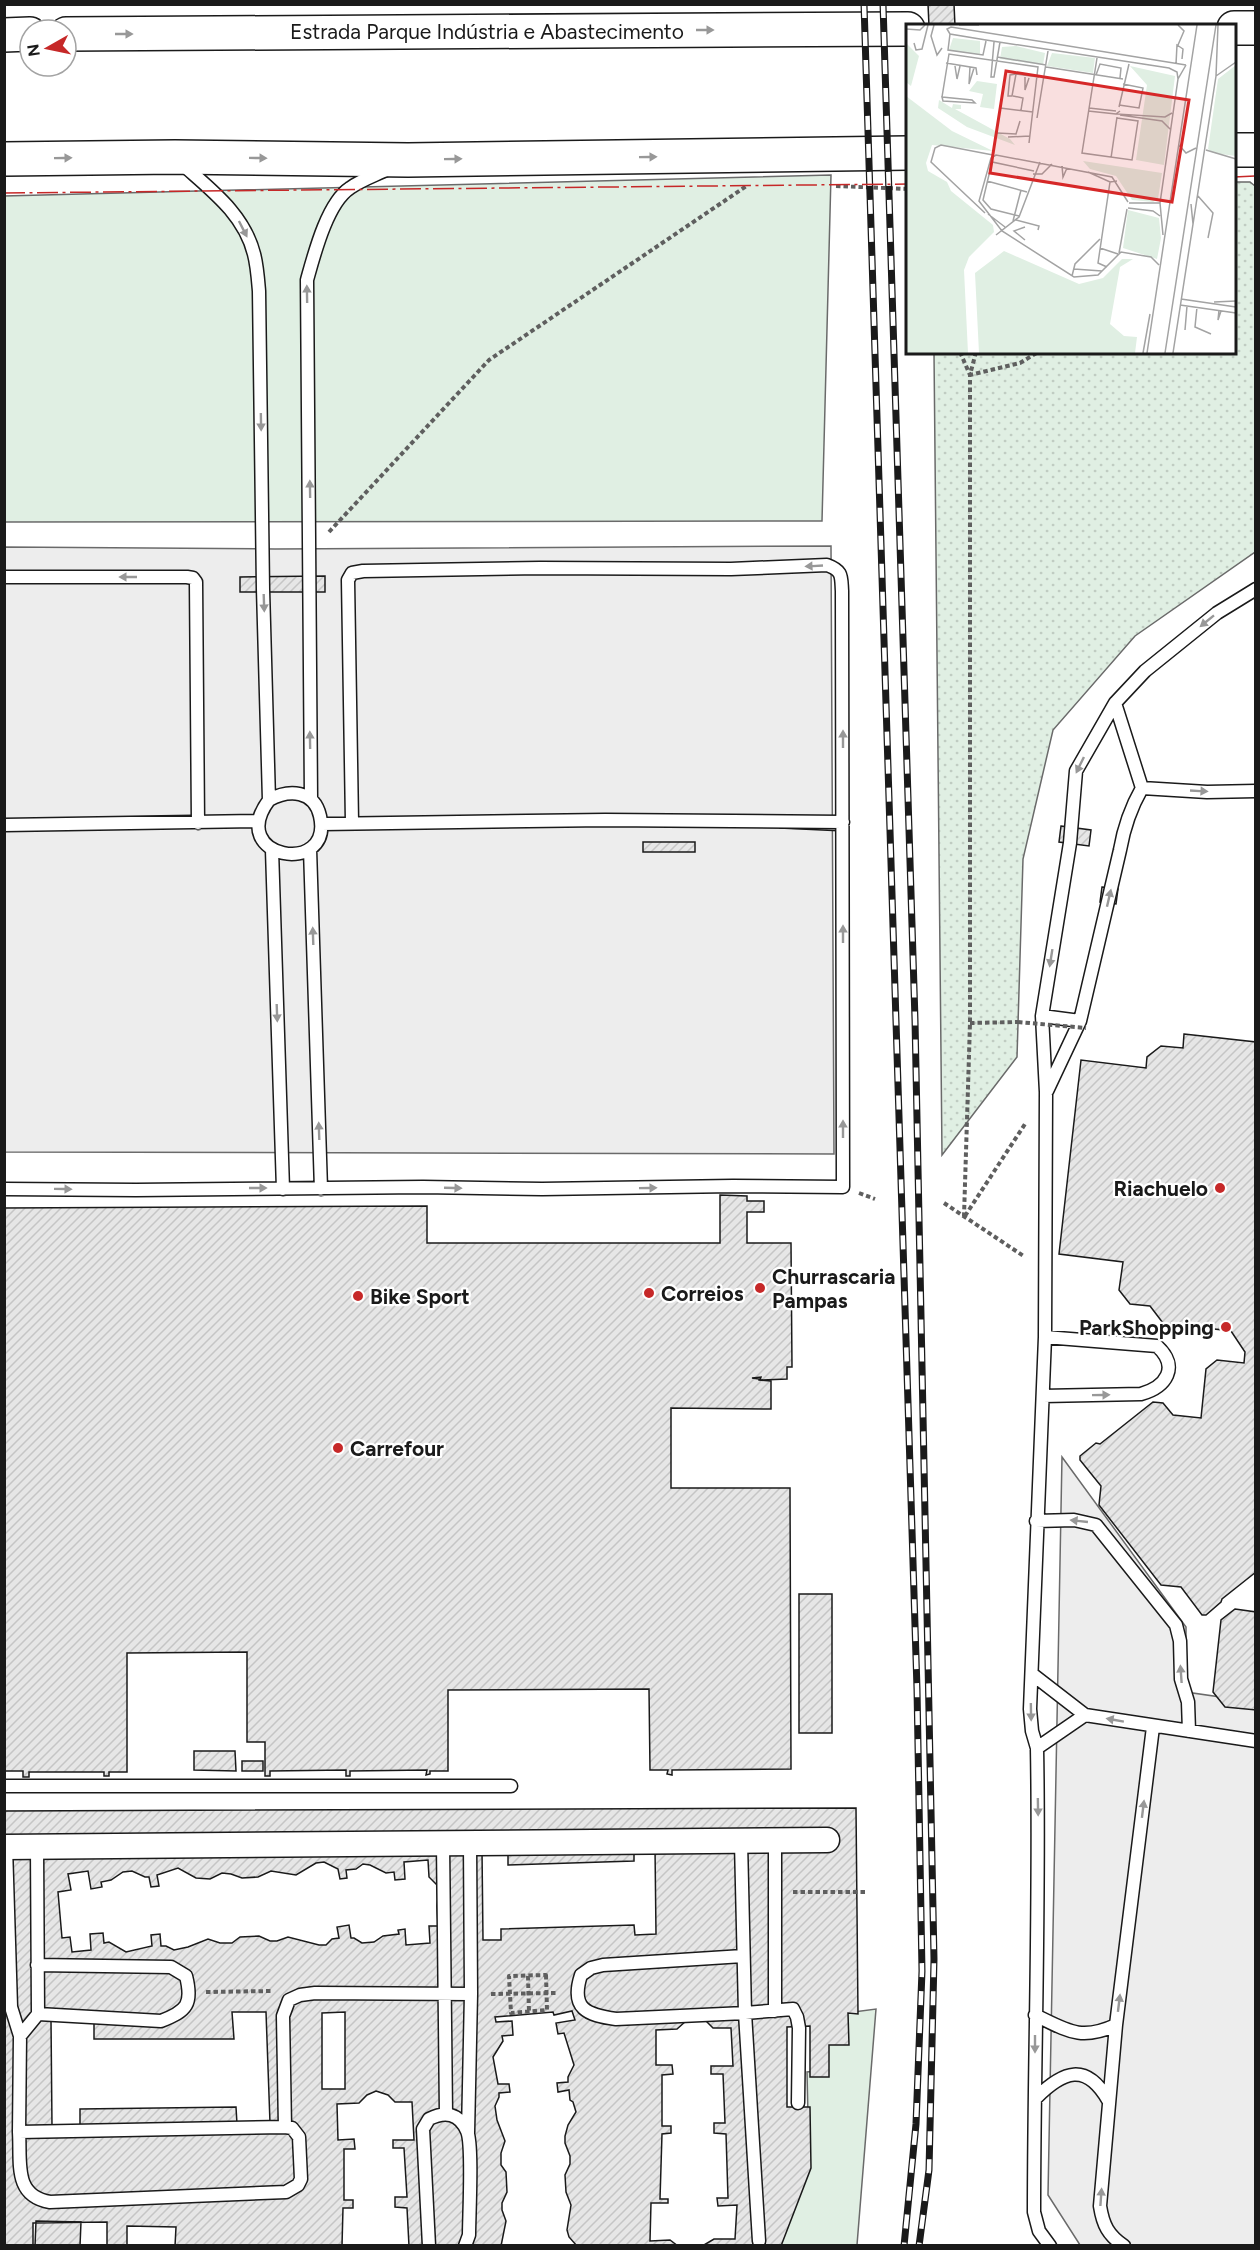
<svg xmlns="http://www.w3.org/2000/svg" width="1260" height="2250" viewBox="0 0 1260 2250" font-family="Figtree,sans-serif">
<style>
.grass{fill:url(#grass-dots);stroke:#6a6a6a;stroke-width:1.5}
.green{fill:#e0efe3;stroke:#6a6a6a;stroke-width:1.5}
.parking{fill:#ededed;stroke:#6a6a6a;stroke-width:1.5}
.building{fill:url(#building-hatch);stroke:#1a1a1a;stroke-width:1.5;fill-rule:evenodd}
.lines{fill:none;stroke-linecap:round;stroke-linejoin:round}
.lane-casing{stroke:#1a1a1a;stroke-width:15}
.street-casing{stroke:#1a1a1a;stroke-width:27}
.secondary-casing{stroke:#1a1a1a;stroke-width:36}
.highway-casing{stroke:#1a1a1a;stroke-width:36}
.path{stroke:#5f5f5f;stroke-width:4;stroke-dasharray:4.5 3;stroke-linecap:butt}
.lane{stroke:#fff;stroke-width:12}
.street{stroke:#fff;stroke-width:24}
.secondary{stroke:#fff;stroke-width:33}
.highway{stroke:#fff;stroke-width:33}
.rail-casing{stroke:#1a1a1a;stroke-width:7}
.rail{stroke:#fff;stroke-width:4.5;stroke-dasharray:14;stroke-linecap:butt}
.path-bridge{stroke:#5f5f5f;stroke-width:4;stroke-dasharray:4.5 3;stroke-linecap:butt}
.power{stroke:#c62828;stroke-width:1.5;stroke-dasharray:21 4.5 3 4.5;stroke-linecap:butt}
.oneway{fill:#989898}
.poi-dot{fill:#c62828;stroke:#fff;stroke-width:2}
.labels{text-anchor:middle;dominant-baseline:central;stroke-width:4.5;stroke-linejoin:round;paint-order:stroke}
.street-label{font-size:21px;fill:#1a1a1a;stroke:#fff}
.poi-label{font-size:21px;font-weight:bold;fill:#1a1a1a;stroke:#fff;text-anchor:start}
.inset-road{fill:none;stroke:#a3a3a3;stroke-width:1.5}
.view{fill:#d62828;fill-opacity:0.15;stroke:#d62828;stroke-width:3}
.inset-edge{fill:none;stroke:#1a1a1a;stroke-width:3}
</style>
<defs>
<pattern id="grass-dots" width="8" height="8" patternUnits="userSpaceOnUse" patternTransform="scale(1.5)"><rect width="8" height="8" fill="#e0efe3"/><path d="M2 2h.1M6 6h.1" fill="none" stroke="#c0ccc2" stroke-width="1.8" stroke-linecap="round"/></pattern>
<pattern id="building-hatch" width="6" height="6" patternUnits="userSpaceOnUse" patternTransform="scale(1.5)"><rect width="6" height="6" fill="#e6e6e6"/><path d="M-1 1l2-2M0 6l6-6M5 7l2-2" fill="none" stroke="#c5c5c5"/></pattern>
</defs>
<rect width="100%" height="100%" fill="#fff"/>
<path class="grass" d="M 1235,182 L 1250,182 L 1255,186 L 1255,552 L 1135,636 L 1053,730 L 1023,859 L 1017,1057 L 942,1155 L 934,353 L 1234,352 Z"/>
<path class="green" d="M 831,175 L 822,521 L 5,522 L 4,196 Z
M 876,2009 L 857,2245 L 775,2246 L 809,2161 L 807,2072 L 825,2070 L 825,2038 L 846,2013 Z"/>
<path class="parking" d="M 831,546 L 834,1154 L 5,1152 L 5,547 L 275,549 Z
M 1062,1457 L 1186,1627 L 1186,1692 L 1255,1702 L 1255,2245 L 1080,2245 L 1048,2195 Z"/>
<path class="building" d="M 928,4 L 954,4 L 955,26 L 929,26 Z
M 325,576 L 325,592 L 240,592 L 240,577 Z
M 781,818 L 843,821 L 843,831 L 780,828 Z
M 1061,826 L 1091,830 L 1089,846 L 1059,842 Z
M 643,842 L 695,842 L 695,852 L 643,852 Z
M 1102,887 L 1118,889 L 1116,904 L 1100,902 Z
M 1184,1034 L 1256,1042 L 1256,1572 L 1222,1599 L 1221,1602 L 1206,1615 L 1202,1615 L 1181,1587 L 1161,1585 L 1099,1505 L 1101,1486 L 1080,1460 L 1080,1456 L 1096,1443 L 1100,1444 L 1153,1402 L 1163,1403 L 1173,1415 L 1201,1418 L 1206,1369 L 1217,1360 L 1244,1363 L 1245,1352 L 1231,1331 L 1163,1323 L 1150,1306 L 1130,1304 L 1119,1290 L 1123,1262 L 1059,1254 L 1081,1060 L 1146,1068 L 1147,1057 L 1161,1046 L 1183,1048 Z
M 720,1195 L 747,1196 L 747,1201 L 764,1201 L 764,1212 L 747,1212 L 747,1243 L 791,1243 L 792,1367 L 787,1367 L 787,1379 L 760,1380 L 761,1377 L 752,1378 L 759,1379 L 759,1380 L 771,1381 L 771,1409 L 671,1408 L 671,1488 L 790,1488 L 791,1769 L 672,1770 L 672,1775 L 667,1774 L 668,1770 L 650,1770 L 649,1689 L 448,1690 L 448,1771 L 430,1771 L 430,1774 L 426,1775 L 427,1770 L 350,1771 L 350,1776 L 346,1776 L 346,1770 L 270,1771 L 270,1776 L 265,1776 L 265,1742 L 247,1742 L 247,1652 L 127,1653 L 127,1772 L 109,1772 L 109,1776 L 104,1776 L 104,1772 L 29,1772 L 29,1777 L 23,1777 L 23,1771 L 4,1771 L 4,1208 L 427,1206 L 427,1243 L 720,1243 Z
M 799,1594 L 832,1594 L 832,1733 L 799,1733 Z
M 1235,1609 L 1256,1612 L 1256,1710 L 1225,1707 L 1213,1692 L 1221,1620 Z
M 194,1751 L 235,1751 L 236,1771 L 194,1770 Z
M 242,1761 L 263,1761 L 263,1771 L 242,1771 Z
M 856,1808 L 858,2014 L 848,2013 L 849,2045 L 829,2045 L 829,2077 L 810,2077 L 810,2026 L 787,2027 L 787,2107 L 810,2107 L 811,2168 L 781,2246 L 4,2246 L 4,1811 ZM 345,2012 L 345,2089 L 322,2089 L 322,2013 ZM 107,2222 L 107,2245 L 33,2245 L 33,2223 Z
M 634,1848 L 655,1848 L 656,1934 L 635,1935 L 634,1925 L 501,1929 L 501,1940 L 483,1940 L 482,1850 L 508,1850 L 508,1865 L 634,1861 Z
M 428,1860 L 429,1877 L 439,1887 L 437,1906 L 438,1926 L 429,1926 L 430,1943 L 406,1945 L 405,1929 L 398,1930 L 399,1934 L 383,1936 L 374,1942 L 362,1943 L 354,1938 L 351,1938 L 349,1925 L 337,1927 L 339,1938 L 332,1939 L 326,1945 L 319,1945 L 288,1937 L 277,1941 L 270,1941 L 259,1936 L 240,1937 L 232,1943 L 220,1943 L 208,1939 L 188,1947 L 174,1950 L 166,1946 L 161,1946 L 160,1934 L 151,1935 L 152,1946 L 126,1952 L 109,1942 L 104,1943 L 103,1933 L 90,1934 L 91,1950 L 72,1952 L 70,1937 L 62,1938 L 58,1892 L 71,1890 L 68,1874 L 88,1871 L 91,1889 L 102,1887 L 101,1882 L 111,1880 L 123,1872 L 132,1871 L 145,1877 L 149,1877 L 151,1887 L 159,1886 L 157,1875 L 178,1868 L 196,1878 L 210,1879 L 222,1873 L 231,1874 L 242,1878 L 258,1877 L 271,1871 L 296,1875 L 316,1863 L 324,1862 L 338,1869 L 340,1879 L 347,1878 L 346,1870 L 356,1869 L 363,1864 L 370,1865 L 386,1873 L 394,1872 L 395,1880 L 405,1879 L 404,1862 Z
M 572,2011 L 575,2020 L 556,2023 L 558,2034 L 564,2033 L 574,2065 L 568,2077 L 568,2082 L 557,2083 L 558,2092 L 569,2090 L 570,2100 L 573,2102 L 576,2112 L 568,2125 L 565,2136 L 565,2143 L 570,2156 L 570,2164 L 565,2175 L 566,2192 L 571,2205 L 567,2230 L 569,2237 L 577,2246 L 501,2246 L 506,2221 L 502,2210 L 502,2203 L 507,2192 L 506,2172 L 501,2165 L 501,2153 L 505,2141 L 497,2120 L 495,2106 L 499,2097 L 499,2093 L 510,2092 L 509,2084 L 498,2084 L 493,2057 L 503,2041 L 502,2036 L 513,2035 L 512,2021 L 496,2022 L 495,2017 L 553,2012 L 554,2015 Z
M 232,2012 L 266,2012 L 270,2123 L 237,2124 L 236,2107 L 80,2109 L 80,2126 L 52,2126 L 51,2020 L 94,2022 L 94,2039 L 234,2039 Z
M 686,2021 L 706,2021 L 713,2028 L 731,2028 L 733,2066 L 711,2066 L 711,2074 L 723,2074 L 725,2123 L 714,2123 L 714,2133 L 726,2134 L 728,2198 L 717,2198 L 718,2206 L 737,2205 L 735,2239 L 714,2239 L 704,2245 L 678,2246 L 670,2240 L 650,2241 L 651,2203 L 668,2203 L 668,2199 L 660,2199 L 662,2134 L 671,2133 L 671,2126 L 662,2126 L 662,2075 L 673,2074 L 672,2065 L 656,2065 L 656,2030 L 677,2029 Z
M 376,2091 L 388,2095 L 395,2102 L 412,2102 L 414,2140 L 393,2140 L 393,2148 L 404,2148 L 407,2197 L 395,2197 L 395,2207 L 407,2208 L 409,2246 L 342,2246 L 343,2208 L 353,2208 L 353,2200 L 344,2200 L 344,2149 L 355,2149 L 354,2139 L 338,2140 L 337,2104 L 359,2103 L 367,2095 Z
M 36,2221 L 81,2222 L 80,2246 L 35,2246 Z
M 127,2226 L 176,2227 L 175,2246 L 127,2246 Z"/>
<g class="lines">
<g class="lane-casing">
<path id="lane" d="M 182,164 C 211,190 244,214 254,254 C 257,265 258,279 259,291 L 263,589 L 269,800 C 225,859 334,877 320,816 C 314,790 289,789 269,800
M 4,577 L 187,577 L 193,578 L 196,582 L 198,823
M 1142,788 L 1207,792 L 1256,791
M 311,799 L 307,280 C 314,255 327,203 350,188 C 361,180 376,175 388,169
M 322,824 L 605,820 L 843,822
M 4,825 L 259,821
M 310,849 L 321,1189
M 272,850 L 283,1189
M 1042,1016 L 1080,1021
M 1047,1091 L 1080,1021 L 1120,850 C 1124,827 1130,809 1142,788 L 1115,703
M 4,1189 L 136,1190 L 423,1187 L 542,1189 L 733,1186 L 843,1187 L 842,591 C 841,576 843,571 827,565 L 731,569 L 540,568 L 363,571 L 352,573 L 348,580 L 352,822
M 1043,1396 L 1141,1394 C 1166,1387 1180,1367 1157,1346 L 1045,1337
M 1036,1521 L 1074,1520 L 1096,1525 L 1176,1625 L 1180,1641 L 1181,1679 L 1188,1702 L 1189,1731
M 1032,1674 L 1085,1715 L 1256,1741
M 1037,1748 L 1085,1715
M 4,1786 L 511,1786
M 741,1842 L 745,2013 L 793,2009 L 797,2017 L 799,2028 L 798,2103
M 443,1844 L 446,2114
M 6,1847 L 11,2007 L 20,2036 L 19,2132
M 743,1956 L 603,1965 L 591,1968 L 581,1975 C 570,2009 587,2015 616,2019 L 745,2013 L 759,2241
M 37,1965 L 171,1967 L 186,1976 C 193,2004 187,2011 161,2021 L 38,2014
M 775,2011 L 775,1842
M 1035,2015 C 1068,2031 1081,2041 1116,2025
M 20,2036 L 38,2014 L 37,1847
M 1036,2098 C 1063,2071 1086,2062 1108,2100
M 285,2127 L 292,2128 L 299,2137 L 301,2179 L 298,2185 L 286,2192 L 50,2202 C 13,2196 21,2162 19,2132 Z
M 285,2127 L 283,2016 L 289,2000 L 300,1995 L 315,1993 L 471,1994 L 470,1843
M 468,2133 L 471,1994
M 429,2246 L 423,2129 L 429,2119 C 445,2111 459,2113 467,2131 C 473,2144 469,2216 469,2235 L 465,2246
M 1050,2246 L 1039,2231 L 1034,2212 C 1034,2058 1040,1903 1037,1748 L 1032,1731 L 1030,1709 L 1045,1337 L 1046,1092 L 1042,1016 L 1070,843 L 1076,771 L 1115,703 L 1145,671 L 1217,613 L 1256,589
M 1124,2246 C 1108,2235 1103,2225 1100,2206 L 1116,2025 L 1153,1727"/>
</g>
<g class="street-casing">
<path id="street" d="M 4,1847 L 827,1840"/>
</g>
<g class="secondary-casing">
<path id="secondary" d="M 1234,150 L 1256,150
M 4,159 L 175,157 L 408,160 L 908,153"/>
</g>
<g class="highway-casing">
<path id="highway" d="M 1234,28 L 1256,28
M 66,34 L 908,29
M 4,35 L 30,34"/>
</g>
<path class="path" d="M 836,186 L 908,189
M 960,352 L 970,375 L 970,1023 L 964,1216
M 976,352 L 970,375 L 1020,363 L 1038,352
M 329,532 L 489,360 L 748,185
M 970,1023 L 1018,1022
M 859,1193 L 875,1199
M 944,1203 L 1025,1257
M 965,1216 L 1025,1124
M 793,1892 L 865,1892
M 546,1975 L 547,2010 L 511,2013 L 509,1976 Z
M 528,1976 L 529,2012
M 206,1992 L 273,1991
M 491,1994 L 558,1993"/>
<use href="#lane" class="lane"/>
<use href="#street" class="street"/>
<use href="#secondary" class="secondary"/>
<use href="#highway" class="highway"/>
<g class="rail-casing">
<path id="rail" d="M 864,4 L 917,1689 L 922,1971 L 916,2124 L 904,2246
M 883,4 L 915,1020 L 934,1959 L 929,2170 L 919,2246"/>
</g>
<use href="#rail" class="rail"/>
<path class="path-bridge" d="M 1018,1022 L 1086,1028"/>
<path class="power" d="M 1234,177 L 1256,176
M 4,193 L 908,184"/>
</g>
<defs><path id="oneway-solid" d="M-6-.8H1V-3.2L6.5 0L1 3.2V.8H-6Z" transform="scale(1.5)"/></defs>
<g class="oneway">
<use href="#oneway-solid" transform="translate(705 30)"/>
<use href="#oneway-solid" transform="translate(124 34)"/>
<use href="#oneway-solid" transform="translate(648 157) rotate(-1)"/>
<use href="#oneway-solid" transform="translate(63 158) rotate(-1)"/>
<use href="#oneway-solid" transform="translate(258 158) rotate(1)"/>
<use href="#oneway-solid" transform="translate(453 159) rotate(-1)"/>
<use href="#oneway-solid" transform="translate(243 229) rotate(63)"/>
<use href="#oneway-solid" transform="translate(307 294) rotate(-91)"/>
<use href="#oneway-solid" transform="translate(261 422) rotate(89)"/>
<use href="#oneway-solid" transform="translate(310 489) rotate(-91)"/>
<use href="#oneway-solid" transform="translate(814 566) rotate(177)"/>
<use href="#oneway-solid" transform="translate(128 577) rotate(-180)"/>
<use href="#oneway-solid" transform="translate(264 603) rotate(88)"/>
<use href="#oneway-solid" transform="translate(1207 621) rotate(141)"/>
<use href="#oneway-solid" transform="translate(843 739) rotate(-90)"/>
<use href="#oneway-solid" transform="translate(310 740) rotate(-91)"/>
<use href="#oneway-solid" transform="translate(1080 765) rotate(116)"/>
<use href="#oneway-solid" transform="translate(1199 791) rotate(3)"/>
<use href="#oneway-solid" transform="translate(1109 898) rotate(-77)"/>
<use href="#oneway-solid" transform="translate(843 934) rotate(-90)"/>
<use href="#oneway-solid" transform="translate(313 936) rotate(-92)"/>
<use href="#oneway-solid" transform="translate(1051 958) rotate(99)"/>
<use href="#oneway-solid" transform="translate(277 1013) rotate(88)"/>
<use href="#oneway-solid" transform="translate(843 1129) rotate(-90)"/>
<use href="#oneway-solid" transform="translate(319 1131) rotate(-92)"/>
<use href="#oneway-solid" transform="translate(258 1188)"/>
<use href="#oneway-solid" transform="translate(453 1188) rotate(2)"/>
<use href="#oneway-solid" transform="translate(648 1188) rotate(-1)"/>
<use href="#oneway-solid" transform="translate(63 1189) rotate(1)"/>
<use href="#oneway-solid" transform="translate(1101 1395) rotate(-1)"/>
<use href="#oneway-solid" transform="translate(1079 1521) rotate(-174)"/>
<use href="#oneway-solid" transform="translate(1181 1674) rotate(-94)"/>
<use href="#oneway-solid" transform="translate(1031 1712) rotate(89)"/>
<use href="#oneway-solid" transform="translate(1115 1720) rotate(-170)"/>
<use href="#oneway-solid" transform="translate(1038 1807) rotate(89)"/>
<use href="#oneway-solid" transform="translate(1143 1809) rotate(-83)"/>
<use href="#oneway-solid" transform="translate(1119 2003) rotate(-83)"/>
<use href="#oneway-solid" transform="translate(1035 2044) rotate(90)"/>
<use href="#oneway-solid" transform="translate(1101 2197) rotate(-86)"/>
</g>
<g class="poi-dot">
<circle cx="1220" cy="1188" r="6"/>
<circle cx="760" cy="1288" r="6"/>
<circle cx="649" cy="1293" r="6"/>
<circle cx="358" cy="1296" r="6"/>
<circle cx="1226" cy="1327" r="6"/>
<circle cx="338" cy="1448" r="6"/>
</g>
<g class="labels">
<g class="street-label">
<text x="487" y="31">Estrada Parque Indústria e Abastecimento</text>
</g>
<g class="poi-label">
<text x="1208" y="1188" text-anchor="end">Riachuelo</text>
<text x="772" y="1276">Churrascaria<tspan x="772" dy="24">Pampas</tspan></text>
<text x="661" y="1293">Correios</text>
<text x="370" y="1296">Bike Sport</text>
<text x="1214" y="1327" text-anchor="end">ParkShopping</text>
<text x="350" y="1448">Carrefour</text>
</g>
</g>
<g transform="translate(906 24)">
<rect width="330" height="330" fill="#fff"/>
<path d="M 177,137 L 256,149 L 252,175 L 247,178 L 226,176 L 210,152 L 184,145 ZM 222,186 L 253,194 L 255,214 L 251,235 L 217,224 ZM 98,227 L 173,260 L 197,254 L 216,235 L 227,235 L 214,243 L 204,300 L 218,312 L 231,313 L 229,329 L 73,329 L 69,249 Z" fill="#e0efe3"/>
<path d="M 0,19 L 13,32 L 5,62 L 0,58 ZM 0,72 L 46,107 L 87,127 L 26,121 L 20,139 L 22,147 L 41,158 L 45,167 L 87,201 L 88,208 L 63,233 L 58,246 L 62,329 L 0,329 Z" fill="#e0efe3"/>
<path d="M 47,14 L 74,17 L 74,31 L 43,26 ZM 110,22 L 139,29 L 137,41 L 94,35 L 96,23 ZM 146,29 L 189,34 L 187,49 L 141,42 ZM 330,41 L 330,132 L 307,129 L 302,125 L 312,55 ZM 224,42 L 269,52 L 258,141 L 230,136 L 241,61 ZM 71,57 L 91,60 L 88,85 L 74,83 L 77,70 L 63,67 ZM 33,76 L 46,84 L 47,80 L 55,81 L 55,85 L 49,85 L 104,115 L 109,121 L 61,103 L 32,84 Z" fill="#e0efe3"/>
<path class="inset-road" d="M 28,1 L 25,12 L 31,31 L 36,24M 53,1 L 73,1M 0,5 L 14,6 L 19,1M 44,10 L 42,26 L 77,31 L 80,17M 88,18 L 85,53 L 88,53 L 94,18M 8,19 L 10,26 L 16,25 L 22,1M 272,21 L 278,7 L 272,1M 91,33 L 140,41M 191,34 L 176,129 L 226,136 L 232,97 L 211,94M 40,39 L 70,44 L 71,51M 270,40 L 271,21 L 277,25 L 276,35M 49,42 L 51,55 L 54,42M 64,43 L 63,60 L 68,44M 140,43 L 217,55M 110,50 L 106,72 L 102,72 L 104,51 ZM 110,50 L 133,53M 190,51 L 194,40 L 215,44 L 214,54M 310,52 L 330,38M 119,53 L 119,66 L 123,54M 272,55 L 271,48 L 263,44 L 80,16 L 44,10 L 41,5 L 45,3 L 280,41M 107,72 L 117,74 L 115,86M 36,73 L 43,30 L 132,43 L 123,119M 36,73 L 66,76 L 69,79 L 37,77 ZM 213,81 L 233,84 L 237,64 L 217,60M 213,83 L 223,40M 94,84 L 127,88M 183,84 L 210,87M 182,87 L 210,90M 214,87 L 210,90 L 259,93 L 266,89M 214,91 L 256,97 L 264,105M 131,94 L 142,27M 91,109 L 110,110 L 114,97M 102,113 L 124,112M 273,121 L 280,129 L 290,124M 300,126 L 330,135M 205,134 L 211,93M 156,142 L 157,153 L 161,144M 182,148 L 204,158 L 211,157M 127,150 L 136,150 L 146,140M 81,157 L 121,168M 292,172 L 307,189 L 302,214M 222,178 L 206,153 L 90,131 L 85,134 L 73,177 L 96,207 L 168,253 L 192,251 L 215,228 L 245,233 L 253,241M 223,179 L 254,179M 285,180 L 287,200M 222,184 L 247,187 L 254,192M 79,189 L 25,138 L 29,124 L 35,121 L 87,131M 82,190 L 99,203M 113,192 L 85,185 L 77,176 L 86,138 L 128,147M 110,196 L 133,202 L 132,206M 107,197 L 115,166M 119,203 L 108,207 L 119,216M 90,211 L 113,193 L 134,138M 257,211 L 254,179 L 272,55 L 280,41M 194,224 L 212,230M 213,229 L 221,185M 201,243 L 192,239 L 204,158M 168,245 L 196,247M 166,252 L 169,240 L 194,215M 275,275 L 330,283M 308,278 L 330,277M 274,281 L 330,289M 291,283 L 289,303 L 305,310M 313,286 L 312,296 L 315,287M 279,306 L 281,282M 237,329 L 244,290M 241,329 L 291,1M 259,329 L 310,1M 267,329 L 310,52 L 312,1"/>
<path class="view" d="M 100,47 L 283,76 L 266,178 L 84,149 Z"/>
<rect width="330" height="330" class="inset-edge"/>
</g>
<rect width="1260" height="2250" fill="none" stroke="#1a1a1a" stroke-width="12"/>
<g transform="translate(48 48) rotate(261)"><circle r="28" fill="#ffffff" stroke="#a3a3a3" stroke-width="1.5"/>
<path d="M0-4.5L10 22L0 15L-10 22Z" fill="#c62828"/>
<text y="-9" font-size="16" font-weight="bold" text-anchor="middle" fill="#1a1a1a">N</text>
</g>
</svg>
